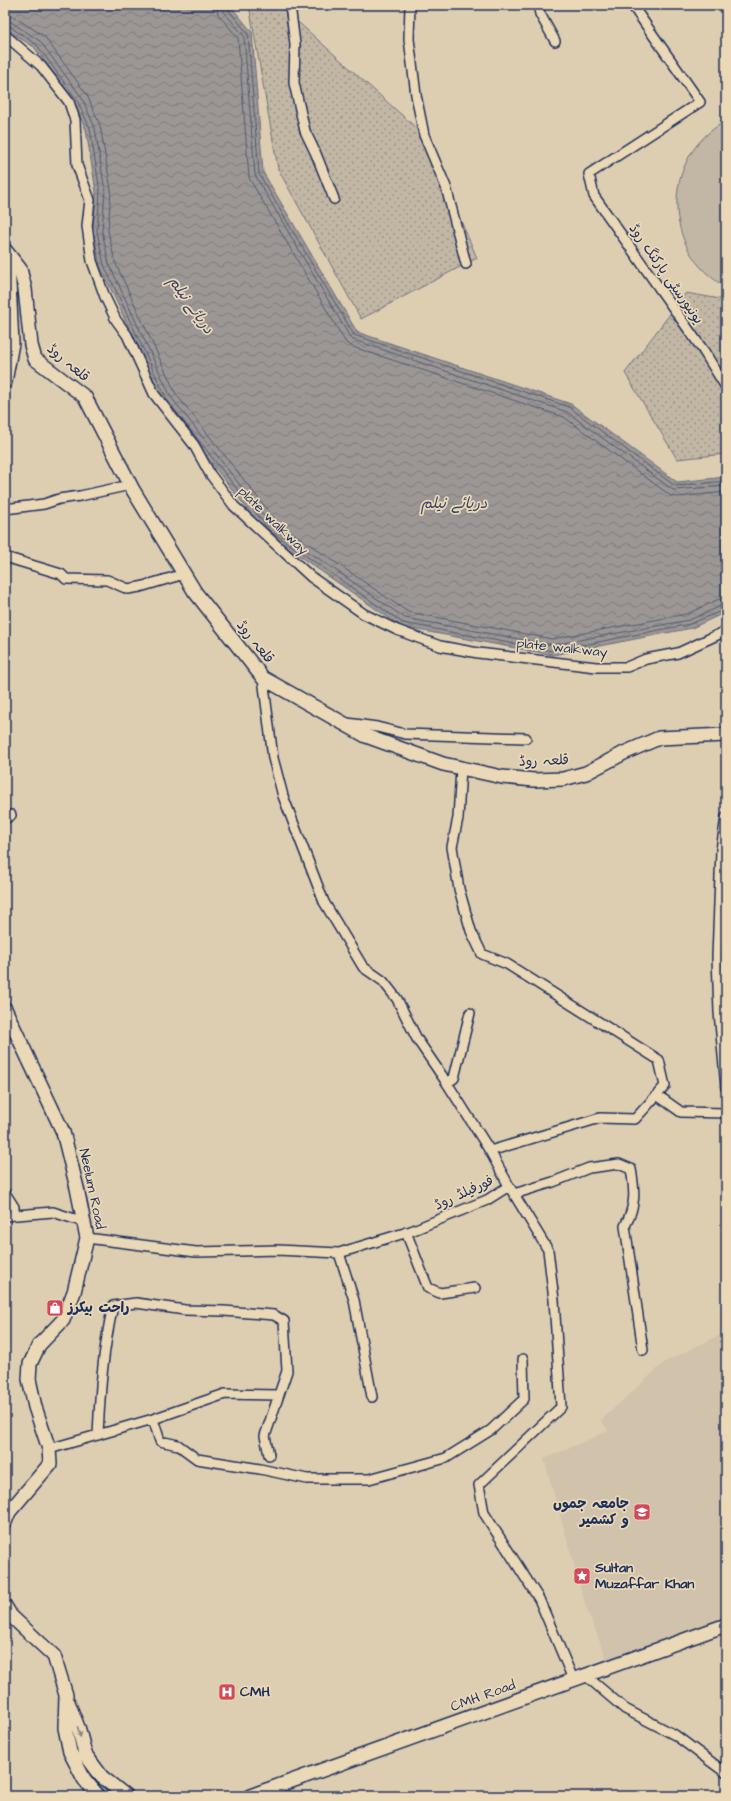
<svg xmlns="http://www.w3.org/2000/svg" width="731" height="1801" viewBox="0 0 731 1801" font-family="'Architects Daughter','Playpen Sans Arabic',sans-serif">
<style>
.built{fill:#d0c2ab}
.grass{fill:url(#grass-dots);stroke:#6e7281}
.pitch{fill:#c2b6a4;stroke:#6e7281}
.water{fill:url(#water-waves);stroke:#686d7f}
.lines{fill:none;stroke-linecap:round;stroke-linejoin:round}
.shore{stroke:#4f5974;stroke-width:1}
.street-casing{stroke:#1b2f5e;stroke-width:12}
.secondary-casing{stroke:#1b2f5e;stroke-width:16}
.street{stroke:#ebd8b6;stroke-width:9}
.secondary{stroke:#ebd8b6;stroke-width:13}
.oneway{fill:#83848a}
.labels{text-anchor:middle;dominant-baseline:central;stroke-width:3.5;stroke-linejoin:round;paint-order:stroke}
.street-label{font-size:14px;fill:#1b2f5e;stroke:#ebd8b6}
.poi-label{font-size:14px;font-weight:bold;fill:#1b2f5e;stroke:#ebd8b6;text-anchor:start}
.water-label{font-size:15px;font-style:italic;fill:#354469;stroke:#ebd8b6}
</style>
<defs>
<pattern id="grass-dots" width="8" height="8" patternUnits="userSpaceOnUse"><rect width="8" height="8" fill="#c2b6a4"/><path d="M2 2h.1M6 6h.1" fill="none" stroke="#9d9489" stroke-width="1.8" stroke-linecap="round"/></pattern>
<pattern id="water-waves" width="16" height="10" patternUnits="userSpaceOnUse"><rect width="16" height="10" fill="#9c9795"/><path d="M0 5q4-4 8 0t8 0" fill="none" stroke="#7e7c7d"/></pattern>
</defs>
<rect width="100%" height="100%" fill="#deceb1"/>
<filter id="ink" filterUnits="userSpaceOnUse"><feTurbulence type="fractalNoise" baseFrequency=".025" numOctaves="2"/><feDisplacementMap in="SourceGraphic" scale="8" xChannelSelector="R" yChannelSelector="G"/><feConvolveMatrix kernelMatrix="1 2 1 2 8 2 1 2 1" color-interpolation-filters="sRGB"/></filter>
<g filter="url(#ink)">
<path class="built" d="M 726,1332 L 726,1623 L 608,1662 L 587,1610 L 544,1459 L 608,1431 L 601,1420 L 665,1362 Z"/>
<path class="grass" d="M 249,5 L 279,5 L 424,135 L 477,258 L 361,319 L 278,169 Z
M 686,293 L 726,300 L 726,454 L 677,459 L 625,373 Z"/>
<path class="pitch" d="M 726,121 L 726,287 C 661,252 660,156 726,121 Z"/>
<path class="water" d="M 5,5 L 230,5 L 252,32 L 263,172 L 357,332 L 571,404 L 677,482 L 726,477 L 726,612 L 692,628 L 553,655 L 402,627 L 267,534 L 163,402 L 100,266 L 93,231 L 96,192 L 86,130 L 74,102 L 34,47 L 5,29 Z"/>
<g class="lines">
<path class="shore" d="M 216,5 L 218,14 L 238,38 L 249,178 L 346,343 L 353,347 L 564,417 L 671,496 L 678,497 L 726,492
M 222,5 L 224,12 L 244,36 L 255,175 L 351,339 L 567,412 L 673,490 L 726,486
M 227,5 L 228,9 L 248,34 L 259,174 L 354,335 L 569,407 L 675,486 L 726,481
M 5,15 L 14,17 L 44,36 L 87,95 L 100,125 L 111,190 L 108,231 L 115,262 L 176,394 L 278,523 L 408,612 L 552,639 L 687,614 L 719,599 L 726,598
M 5,21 L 11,22 L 40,41 L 82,98 L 95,128 L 105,191 L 102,231 L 109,264 L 171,397 L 273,527 L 405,618 L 552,645 L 689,620 L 726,604
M 5,26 L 9,26 L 37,45 L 77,100 L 90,128 L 100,192 L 97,231 L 104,265 L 167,400 L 270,531 L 403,623 L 552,651 L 690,624 L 726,609"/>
<g class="street-casing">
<path id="street" d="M 290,5 L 295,44 L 294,83 L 305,131 L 316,154 L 334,199
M 410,5 L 409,39 L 416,95 L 424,135 L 446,187 L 466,264
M 538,5 L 540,14 L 555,41
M 632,5 L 700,102 L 589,174 L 594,196 L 703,350 L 726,387
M 5,35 L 41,66 L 69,102 L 75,120 L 77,165 L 90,200 L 87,226 L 92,261 L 105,297 L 116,320 L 127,335 L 154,394 L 194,445 L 210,474 L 234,506 L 311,577 L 364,614 L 397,630 L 440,646 L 478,653 L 596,667 L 627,667 L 646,659 L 678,653 L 726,631
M 5,509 L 44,504 L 59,499 L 80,496 L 130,485
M 5,557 L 61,574 L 66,579 L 107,580 L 128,589 L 140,587 L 184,574
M 263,678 L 273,758 L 283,796 L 324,902 L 363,967 L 383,981 L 397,999 L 417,1039 L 447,1083
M 347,723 L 377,727 L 405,734 L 526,738
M 726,817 L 721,850 L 717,957 L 719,1012 L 726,1088
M 5,819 L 11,815
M 470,1013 L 454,1078 L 447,1083 L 490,1151
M 657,1095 L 681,1112 L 726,1113
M 509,1186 L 548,1250 L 554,1300 L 561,1407 L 479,1485 L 484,1513 L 539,1599 L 573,1679
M 5,1193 L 14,1207 L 14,1215
M 514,1194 L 553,1182 L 589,1168 L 619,1164 L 631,1169 C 635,1192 636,1205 625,1226 L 643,1350
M 5,1216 L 53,1212 L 84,1222
M 406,1232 L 428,1288 L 440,1293 L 475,1288
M 87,1238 L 196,1252 L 277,1250 L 339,1253 L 411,1231 L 487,1200 L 509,1186 L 490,1151 L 600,1118 L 635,1119 L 665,1086 L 659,1060 L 507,964 L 482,954 L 471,931 L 459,889 L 452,847 L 458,818 L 461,768
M 339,1253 L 354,1300 L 372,1397
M 153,1419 L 160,1441 L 178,1445 L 197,1459 L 260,1469 L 307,1479 L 369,1479 L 446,1458 L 491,1430 L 524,1399 L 523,1359
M 98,1435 C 100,1391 103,1349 113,1306 L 136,1303 L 185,1310 L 224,1311 L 274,1315 L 284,1321 L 287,1371 L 265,1436 L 269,1455
M 49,1449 L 153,1419 L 225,1394 L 278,1395
M 585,1675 L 625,1709 L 675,1735 L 726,1773"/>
</g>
<g class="secondary-casing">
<path id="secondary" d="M 5,250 L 20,269 L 25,289 L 31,345 L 35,359 L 85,397 L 133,490 L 195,592 L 263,678 L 366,736 L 443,764 L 502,777 L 534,780 L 563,779 L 586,773 L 624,753 L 659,738 L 726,735
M 5,382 L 12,343 L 8,263 L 6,253
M 5,1009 L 63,1132 L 77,1188 L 87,1238 L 74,1292 L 63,1320 L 39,1345 L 30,1364 L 29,1379 L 35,1407 L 49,1449 L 50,1464 L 9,1512 L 5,1522
M 5,1606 L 11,1616 L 54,1656 L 66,1695 L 65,1728 L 70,1752 L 84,1779 L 98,1796
M 68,1702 L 79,1730 L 85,1754 L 102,1777 L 126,1796
M 250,1796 L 726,1625"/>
</g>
<use href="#street" class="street"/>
<use href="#secondary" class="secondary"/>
</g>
<defs><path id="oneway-solid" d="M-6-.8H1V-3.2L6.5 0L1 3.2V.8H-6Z"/></defs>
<use class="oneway" href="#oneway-solid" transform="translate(79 1732) rotate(74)"/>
</g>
<defs>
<g id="shop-square" transform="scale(0.9)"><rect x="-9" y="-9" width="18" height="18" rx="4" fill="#d1495b" stroke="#ebd8b6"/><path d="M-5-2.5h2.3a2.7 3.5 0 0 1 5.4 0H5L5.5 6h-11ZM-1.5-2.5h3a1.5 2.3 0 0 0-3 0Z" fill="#fff"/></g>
<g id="university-square" transform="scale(0.9)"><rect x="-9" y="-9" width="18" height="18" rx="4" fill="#d1495b" stroke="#ebd8b6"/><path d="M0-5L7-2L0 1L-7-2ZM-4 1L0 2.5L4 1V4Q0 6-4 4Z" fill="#fff"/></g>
<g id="sight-square" transform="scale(0.9)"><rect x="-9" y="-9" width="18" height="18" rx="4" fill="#d1495b" stroke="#ebd8b6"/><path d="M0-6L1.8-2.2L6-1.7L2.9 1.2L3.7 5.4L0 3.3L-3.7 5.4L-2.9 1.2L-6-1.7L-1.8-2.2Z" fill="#fff"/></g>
<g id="hospital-square" transform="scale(0.9)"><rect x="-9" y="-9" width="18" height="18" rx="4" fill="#d1495b" stroke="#ebd8b6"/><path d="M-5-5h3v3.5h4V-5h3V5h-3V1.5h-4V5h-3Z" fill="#fff"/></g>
</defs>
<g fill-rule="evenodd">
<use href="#shop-square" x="55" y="1308"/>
<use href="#university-square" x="642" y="1512"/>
<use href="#sight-square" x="582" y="1576"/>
<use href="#hospital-square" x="227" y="1692"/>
</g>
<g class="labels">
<g class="street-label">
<text transform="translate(666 274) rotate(55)">یونیورسٹی پارکنگ روڈ</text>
<text transform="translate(68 363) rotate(40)">قلعہ روڈ</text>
<text transform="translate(273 521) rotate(44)">plate walkway</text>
<text transform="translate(255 642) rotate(51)">قلعہ روڈ</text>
<text transform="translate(562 648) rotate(6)">plate walkway</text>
<text transform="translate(544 761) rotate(-2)">قلعہ روڈ</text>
<text transform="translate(92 1189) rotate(78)">Neelum Road</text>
<text transform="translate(464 1193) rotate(-25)">فورفیلڈ روڈ</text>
<text transform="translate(483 1696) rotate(-20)">CMH Road</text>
</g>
<g class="poi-label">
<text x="68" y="1308">راحت بیکرز</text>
<text x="629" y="1504" text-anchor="end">جامعہ جموں<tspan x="629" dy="16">و کشمیر</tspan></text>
<text x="595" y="1568">Sultan<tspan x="595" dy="16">Muzaffar Khan</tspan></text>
<text x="240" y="1692">CMH</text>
</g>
<g class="water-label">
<text transform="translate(191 305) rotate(55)">دریائے نیلم</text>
<text x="454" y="503">دریائے نیلم</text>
</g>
</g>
<rect width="731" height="1801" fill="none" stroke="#ebd8b6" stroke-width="20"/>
<rect x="10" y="10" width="711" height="1781" fill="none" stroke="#1b2f5e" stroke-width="1.5" filter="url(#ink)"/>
</svg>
